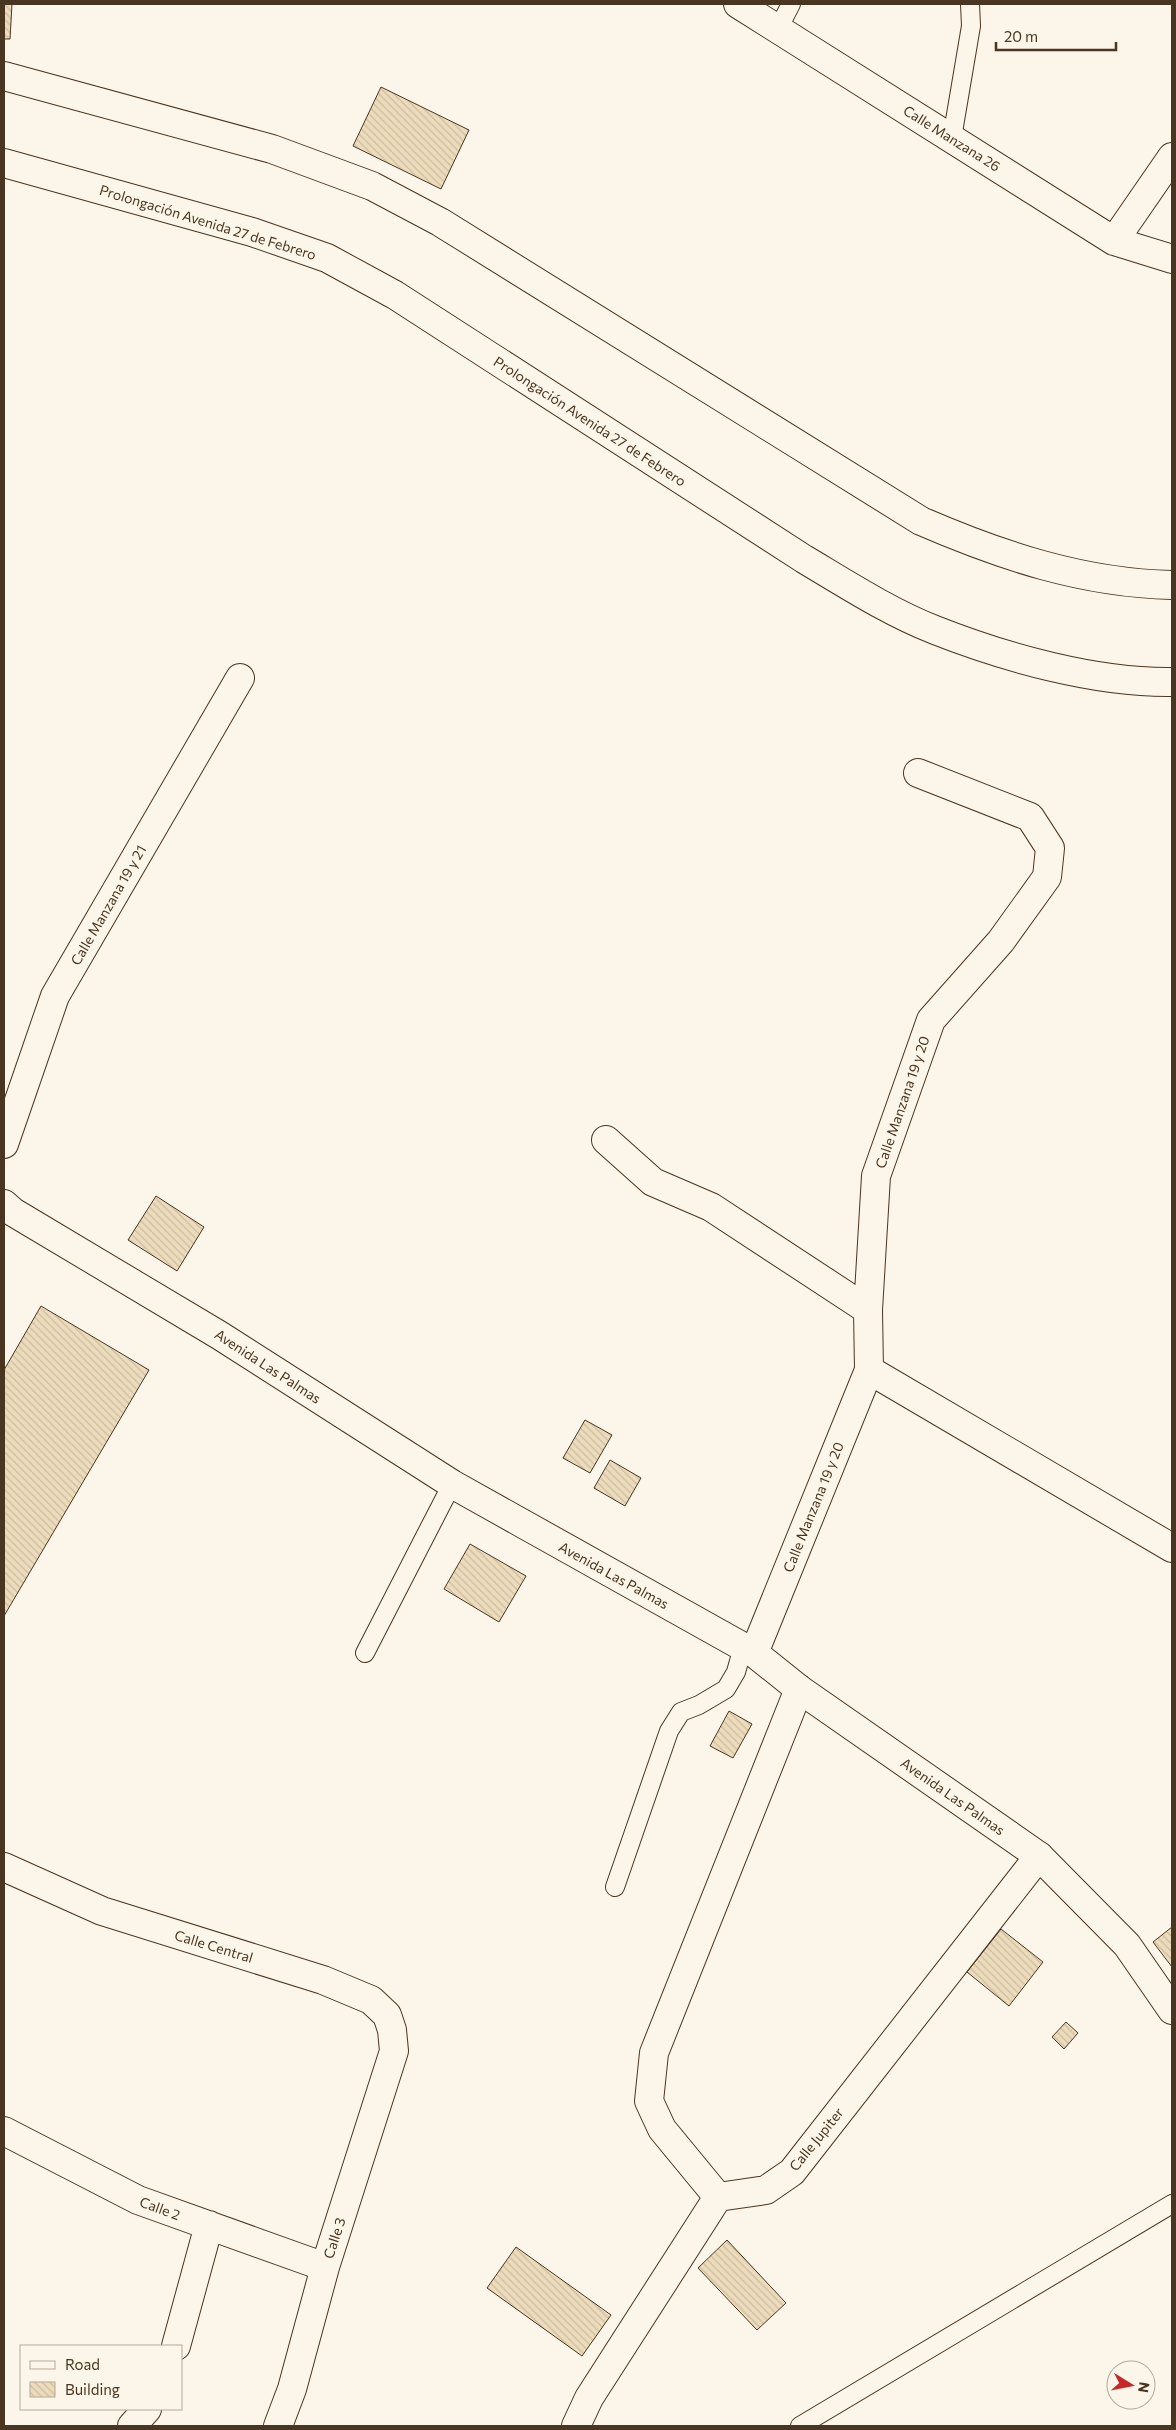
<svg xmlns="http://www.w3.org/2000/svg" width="1176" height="2430" viewBox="0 0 1176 2430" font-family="Commissioner,sans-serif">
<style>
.building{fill:url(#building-back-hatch);stroke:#4a3520}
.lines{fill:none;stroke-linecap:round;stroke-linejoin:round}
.service-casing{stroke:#4a3520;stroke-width:20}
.minor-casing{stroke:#4a3520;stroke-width:30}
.tertiary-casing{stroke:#4a3520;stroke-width:30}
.primary-casing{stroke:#4a3520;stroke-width:30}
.service{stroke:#fbf6e9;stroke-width:18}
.minor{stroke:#fbf6e9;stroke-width:28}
.tertiary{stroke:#fbf6e9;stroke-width:28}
.primary{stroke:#fbf6e9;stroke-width:28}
.labels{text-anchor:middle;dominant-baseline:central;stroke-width:4;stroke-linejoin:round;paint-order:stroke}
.street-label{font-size:14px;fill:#4a3520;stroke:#fbf6e9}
</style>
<defs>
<pattern id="building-back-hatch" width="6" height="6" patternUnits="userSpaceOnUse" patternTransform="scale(1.25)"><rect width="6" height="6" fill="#ecdcbc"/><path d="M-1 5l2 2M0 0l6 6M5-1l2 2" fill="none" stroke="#ccbda1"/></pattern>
</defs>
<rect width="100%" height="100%" fill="#fbf6e9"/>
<path class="building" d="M 4,4 L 12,4 L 10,39 L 4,39 Z
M 381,87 L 469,130 L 441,189 L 353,146 Z
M 156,1196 L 204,1227 L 177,1271 L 128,1240 Z
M 41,1306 L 149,1370 L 4,1616 L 4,1370 Z
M 585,1420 L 612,1435 L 590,1473 L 563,1458 Z
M 610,1460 L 641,1478 L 625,1506 L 594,1488 Z
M 470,1544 L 526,1576 L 499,1622 L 444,1589 Z
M 729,1711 L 752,1724 L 733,1758 L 710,1746 Z
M 1172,1927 L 1172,1967 L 1153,1942 Z
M 1001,1929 L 1043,1962 L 1009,2006 L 967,1972 Z
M 1066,2022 L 1078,2033 L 1064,2049 L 1052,2037 Z
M 727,2240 L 786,2303 L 757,2330 L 698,2268 Z
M 516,2247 L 611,2315 L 582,2356 L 487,2288 Z"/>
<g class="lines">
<g class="service-casing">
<path id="service" d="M 778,29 L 791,4
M 952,138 L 971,26 L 970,4
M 365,1653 L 452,1484
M 615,1887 L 669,1731 L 681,1712 L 699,1705 L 726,1689 L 736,1672 L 743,1647
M 800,2426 L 1172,2204"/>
</g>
<g class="minor-casing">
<path id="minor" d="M 738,4 L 1114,241 L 1172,259
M 1114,241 L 1172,157
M 606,1140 L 653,1182 L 711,1207 L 868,1310
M 4,1144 L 55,996 L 240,678
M 869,1370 L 1172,1548
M 754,1653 L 869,1370 L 868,1310 L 876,1176 L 931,1020 L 1001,941 L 1047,877 L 1050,848 L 1030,817 L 918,773
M 4,1867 L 102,1911 L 323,1980 L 371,2000 L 387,2015 L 392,2030 L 394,2051 L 325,2267 L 292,2389 L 278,2426
M 4,2131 L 138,2200 L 325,2267
M 718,2197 L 662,2129 L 649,2101 L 654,2053 L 799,1689
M 176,2346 L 209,2225
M 132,2426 L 147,2409
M 576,2426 L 589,2398 L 718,2197 L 766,2190 L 792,2172 L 1039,1856"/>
</g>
<g class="tertiary-casing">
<path id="tertiary" d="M 4,1204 L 13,1212 L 219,1335 L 452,1484 L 754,1653 L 799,1689 L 1039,1856 L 1127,1945 L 1172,2010"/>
</g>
<g class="primary-casing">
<path id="primary" d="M 4,76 L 272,149 L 372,186 L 440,222 L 921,521 C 1002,556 1083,583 1172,585
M 4,163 L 252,232 L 327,258 L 395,295 L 804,559 C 846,584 889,612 935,630 C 1006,658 1096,683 1172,682"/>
</g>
<use href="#service" class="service"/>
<use href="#minor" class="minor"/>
<use href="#tertiary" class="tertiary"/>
<use href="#primary" class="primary"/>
</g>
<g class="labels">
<g class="street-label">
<text transform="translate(952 138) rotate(32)">Calle Manzana 26</text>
<text transform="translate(208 222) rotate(17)">Prolongación Avenida 27 de Febrero</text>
<text transform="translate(590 421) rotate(33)">Prolongación Avenida 27 de Febrero</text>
<text transform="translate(108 905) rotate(-60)">Calle Manzana 19 y 21</text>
<text transform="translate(902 1102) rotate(-71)">Calle Manzana 19 y 20</text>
<text transform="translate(268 1366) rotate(33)">Avenida Las Palmas</text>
<text transform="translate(813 1507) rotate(-68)">Calle Manzana 19 y 20</text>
<text transform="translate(614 1575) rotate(29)">Avenida Las Palmas</text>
<text transform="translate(953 1796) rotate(35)">Avenida Las Palmas</text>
<text transform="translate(214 1946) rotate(17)">Calle Central</text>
<text transform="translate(816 2139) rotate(-51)">Calle Jupiter</text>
<text transform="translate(160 2208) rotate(20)">Calle 2</text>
<text transform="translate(334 2238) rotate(-72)">Calle 3</text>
</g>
</g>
<rect width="1176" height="2430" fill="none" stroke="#4a3520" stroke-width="10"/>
<rect x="20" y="2345" width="162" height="65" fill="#fbf6e9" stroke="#b4a999"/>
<rect x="30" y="2361" width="25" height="8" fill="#fbf6e9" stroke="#b4a999"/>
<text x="65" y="2370" font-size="15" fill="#4a3520">Road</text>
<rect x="30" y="2382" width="25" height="15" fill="url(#building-back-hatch)" stroke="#b4a999"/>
<text x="65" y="2395" font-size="15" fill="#4a3520">Building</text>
<g transform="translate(1131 2385) rotate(100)"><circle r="24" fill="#fbf6e9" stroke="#b4a999"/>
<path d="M0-4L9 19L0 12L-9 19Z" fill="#c62828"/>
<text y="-8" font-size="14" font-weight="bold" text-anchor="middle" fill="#4a3520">N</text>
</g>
<path d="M996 42v8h120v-8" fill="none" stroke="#4a3520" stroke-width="2.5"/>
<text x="1004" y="42" font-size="15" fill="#4a3520" stroke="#fbf6e9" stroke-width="4" paint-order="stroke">20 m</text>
</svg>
